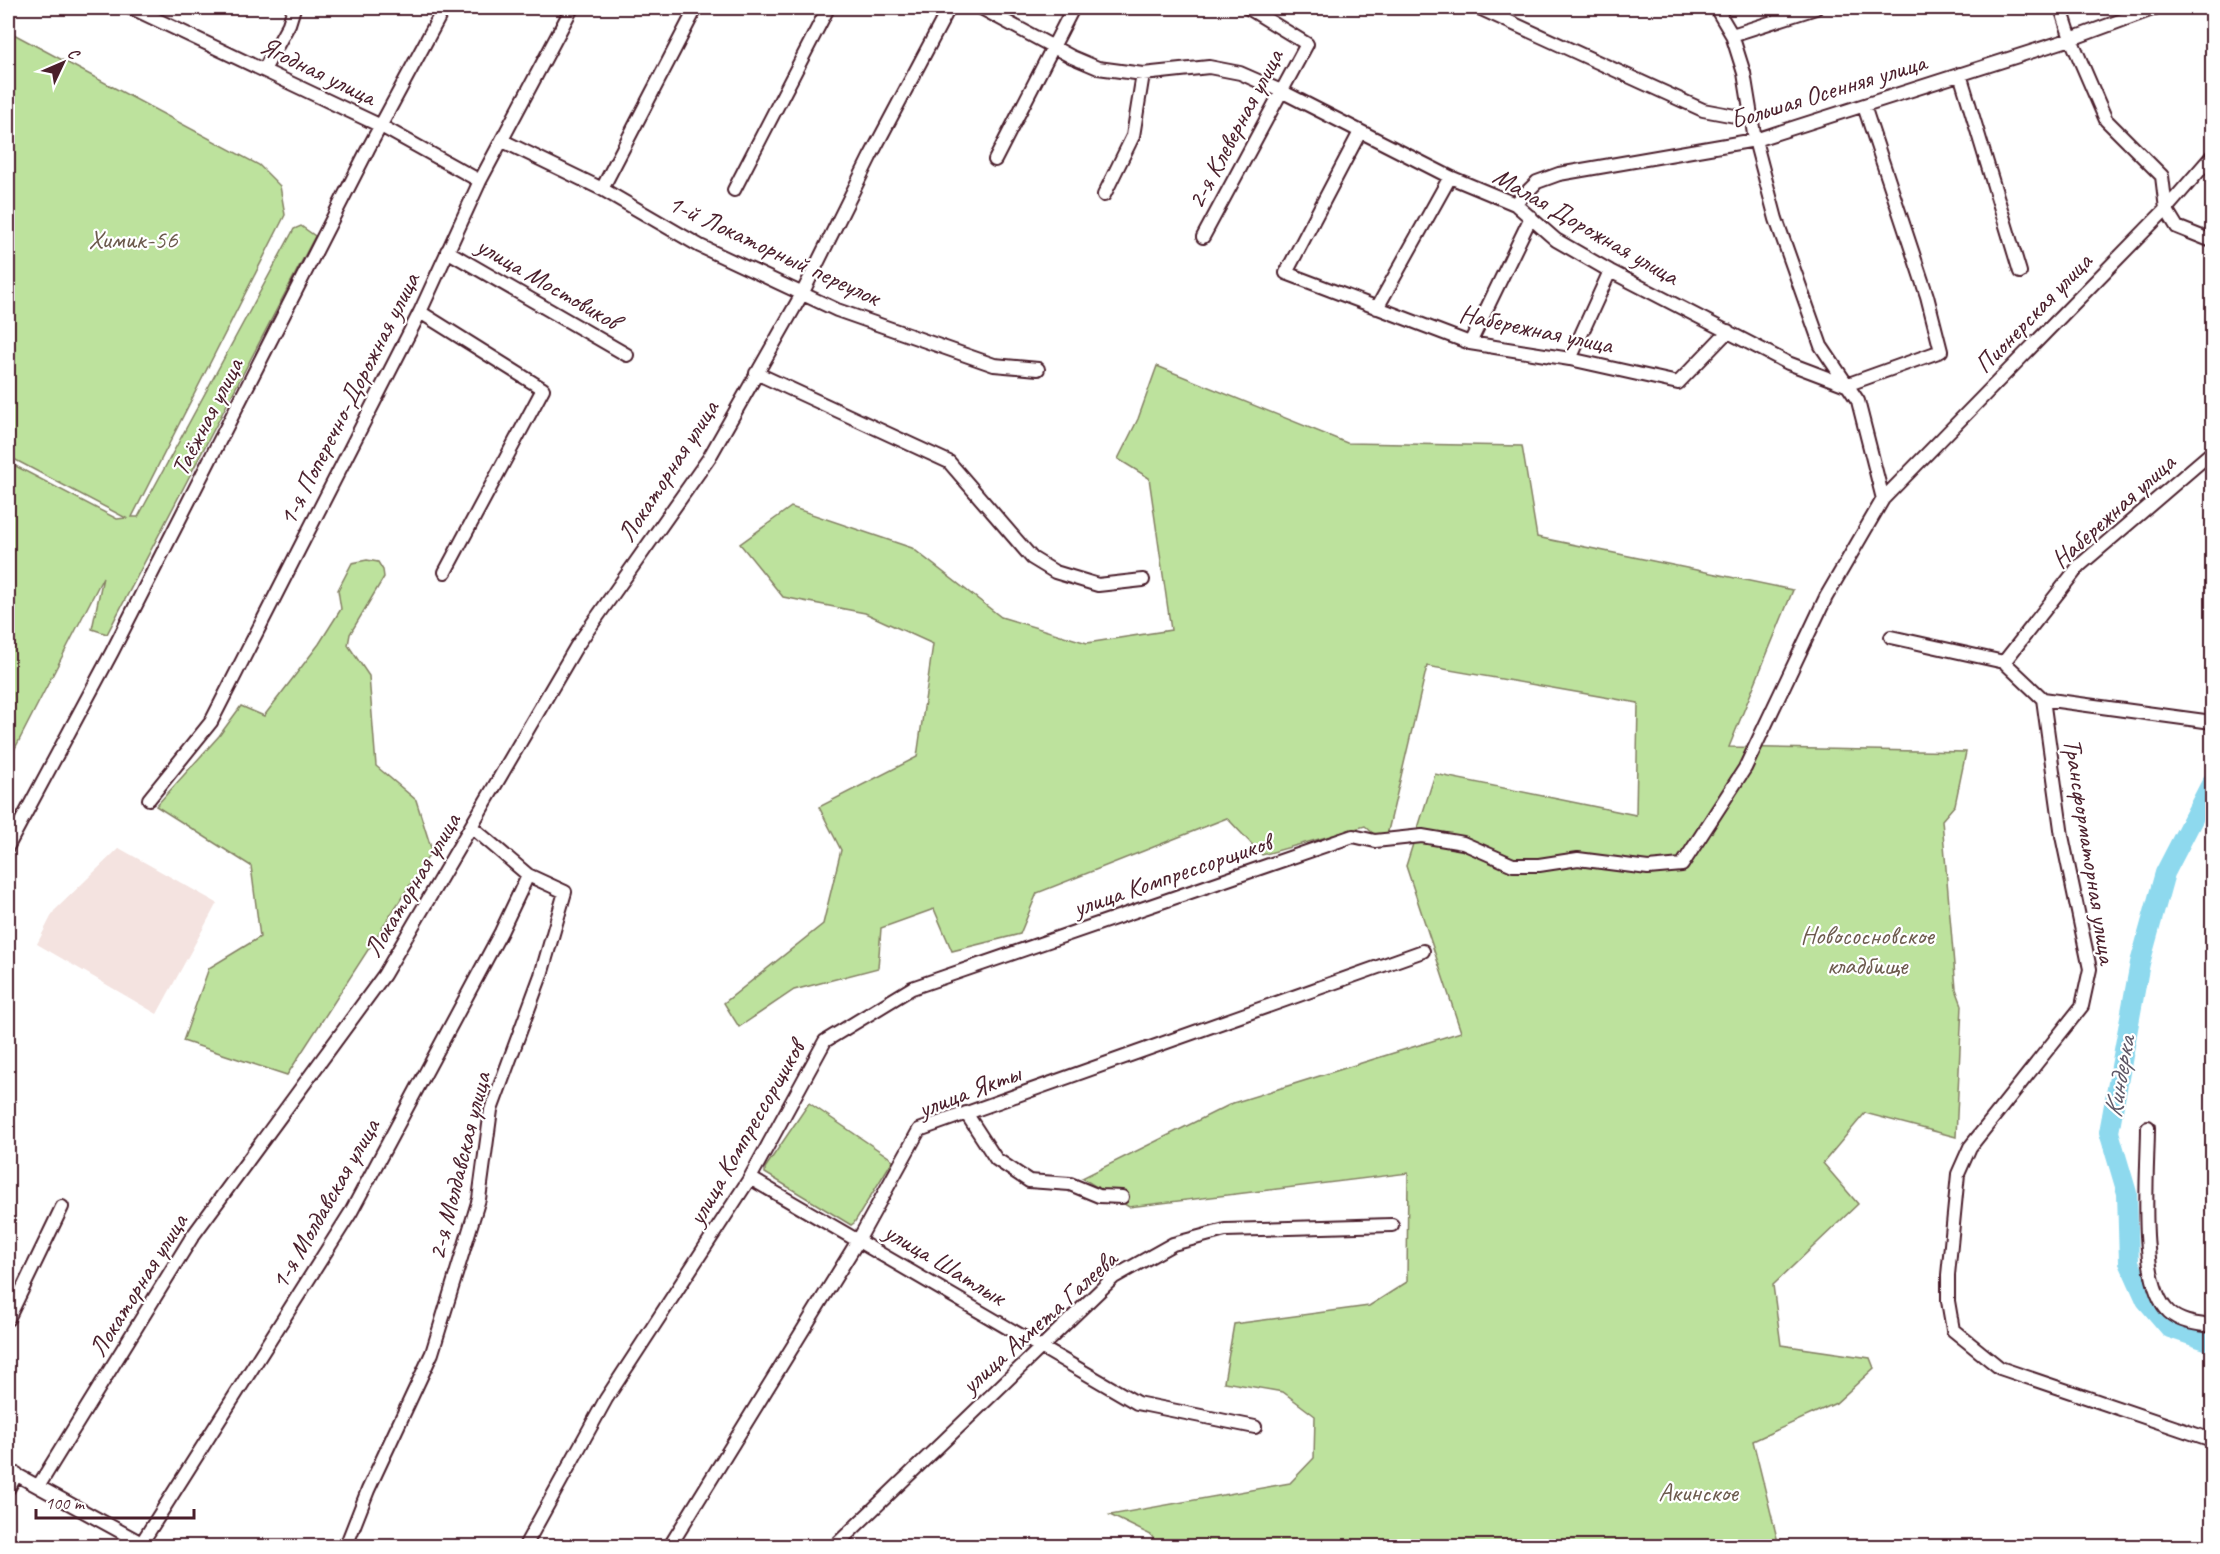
<svg xmlns="http://www.w3.org/2000/svg" width="2220" height="1554" viewBox="0 0 2220 1554" font-family="Caveat,sans-serif">
<style>
.built{fill:#f4e3e0}
.green{fill:#bde29d;stroke:#848064;stroke-width:1.5}
.lines{fill:none;stroke-linecap:round;stroke-linejoin:round}
.river{stroke:#8ed9ee;stroke-width:20}
.minor-casing{stroke:#4a1f2b;stroke-width:16}
.minor{stroke:#fff;stroke-width:12}
.labels{text-anchor:middle;dominant-baseline:central;stroke-width:4.5;stroke-linejoin:round;paint-order:stroke}
.street-label{font-size:26px;fill:#4a1f2b;stroke:#fff}
.park-label{font-size:26px;fill:#6c5a4d;stroke:#fff}
.water-label{font-size:27px;font-style:italic;fill:#5e5766;stroke:#fff}
</style>
<rect width="100%" height="100%" fill="#fff"/>
<filter id="ink" filterUnits="userSpaceOnUse"><feTurbulence type="fractalNoise" baseFrequency=".0167" numOctaves="2"/><feDisplacementMap in="SourceGraphic" scale="12" xChannelSelector="R" yChannelSelector="G"/><feConvolveMatrix kernelMatrix="1 2 1 2 8 2 1 2 1" color-interpolation-filters="sRGB"/></filter>
<g filter="url(#ink)">
<path class="built" d="M 119,848 L 217,903 L 157,1014 L 37,944 L 54,911 Z"/>
<path class="green" d="M 8,31 L 259,165 L 280,186 L 285,215 L 132,517 L 138,517 L 294,229 L 301,226 L 315,236 L 107,634 L 92,629 L 103,577 L 8,762 L 8,462 L 117,519 L 126,518 L 8,456 Z
M 1157,366 L 1347,443 L 1522,446 L 1537,537 L 1793,590 L 1729,747 L 1966,752 L 1955,805 L 1942,820 L 1956,989 L 1962,1005 L 1956,1137 L 1865,1113 L 1823,1163 L 1858,1204 L 1773,1285 L 1781,1345 L 1870,1358 L 1874,1368 L 1836,1403 L 1753,1441 L 1779,1546 L 1158,1546 L 1151,1535 L 1110,1515 L 1290,1483 L 1314,1458 L 1315,1416 L 1283,1392 L 1224,1382 L 1234,1324 L 1369,1306 L 1407,1282 L 1408,1173 L 1129,1207 L 1082,1178 L 1233,1103 L 1461,1032 L 1406,866 L 1435,774 L 1636,815 L 1638,703 L 1427,666 L 1385,844 L 1365,826 L 1262,855 L 1227,818 L 1037,893 L 1020,934 L 952,951 L 934,909 L 881,928 L 878,968 L 794,990 L 739,1027 L 724,1003 L 823,924 L 841,850 L 819,807 L 917,757 L 933,644 L 865,613 L 783,597 L 740,544 L 791,507 L 912,548 L 1001,617 L 1087,643 L 1171,630 L 1149,478 L 1118,459 L 1138,419 Z
M 367,560 L 378,562 L 383,570 L 384,577 L 350,634 L 348,645 L 369,676 L 376,766 L 416,800 L 432,851 L 287,1075 L 183,1041 L 209,968 L 260,937 L 251,866 L 156,806 L 219,736 L 241,706 L 264,716 L 319,644 L 341,609 L 338,590 L 352,563 Z
M 809,1103 L 893,1160 L 854,1223 L 851,1225 L 765,1173 L 765,1168 Z"/>
<g class="lines">
<path class="river" d="M 2212,782 L 2165,873 L 2140,963 L 2109,1132 L 2127,1193 L 2129,1262 L 2146,1300 L 2170,1328 L 2212,1342"/>
<g class="minor-casing">
<path id="minor" d="M 132,8 L 381,126 L 480,181
M 981,8 L 1072,57 L 1098,68 L 1143,74 L 1209,67 L 1240,73 L 1281,91 L 1450,177 L 1515,204 L 1556,240 L 1610,271 L 1788,363 L 1846,385
M 1479,8 L 1703,110 L 1751,119
M 1716,8 L 1732,35 L 1744,73 L 1755,140 L 1776,219 L 1821,346 L 1858,401 L 1883,499
M 2061,8 L 2071,39 L 2106,120 L 2162,176 L 2166,209 L 2177,227 L 2212,241
M 1732,35 L 1816,8
M 264,70 L 289,24 L 294,8
M 1960,74 L 2020,272
M 1360,132 L 1286,273 L 1470,343 L 1570,359 L 1678,383 L 1728,331
M 503,141 L 602,189 L 700,246 L 837,310 L 994,365 L 1038,369
M 995,160 L 1073,8
M 602,189 L 696,8
M 734,190 L 828,8
M 1104,195 L 1133,136 L 1143,74
M 1515,204 L 1537,182 L 1559,174 L 1755,140 L 2071,39 L 2155,8
M 1203,237 L 1307,44 L 1248,8
M 447,251 L 627,355
M 1377,308 L 1450,177
M 420,312 L 543,389 L 445,572
M 1470,343 L 1531,217
M 1570,359 L 1610,271
M 756,373 L 949,462 L 1032,558 L 1055,572 L 1098,585 L 1143,580
M 1846,385 L 1941,351 L 1927,296 L 1864,106
M 1891,637 L 2004,662 L 2043,699 L 2212,722
M 2004,662 L 2079,566 L 2212,452
M 2043,699 L 2062,836 L 2090,969 L 2082,1006 L 1970,1147 L 1958,1174 L 1948,1275 L 1948,1301 L 1953,1330 L 2000,1368 L 2212,1440
M 149,799 L 211,722 L 420,312 L 480,181 L 572,8
M 8,846 L 112,652 L 368,149 L 444,8
M 966,1113 L 996,1159 L 1029,1181 L 1070,1184 L 1099,1196 L 1122,1197
M 2148,1127 C 2148,1171 2137,1282 2169,1312 C 2181,1323 2198,1324 2212,1326
M 750,1178 L 1137,1403 L 1255,1427
M 8,1319 L 62,1207
M 8,1470 L 147,1546
M 39,1485 L 192,1237 L 384,975 L 576,647 L 709,458 L 802,294 L 870,157 L 949,8
M 8,1489 L 17,1474
M 141,1544 L 351,1212 L 501,932 L 528,875
M 346,1546 L 368,1490 L 432,1353 L 479,1199 L 491,1110 L 541,975 L 565,892 L 528,875 L 473,828
M 525,1546 L 606,1399 L 750,1178 L 825,1041 L 912,988 L 1353,836 L 1375,841 L 1422,836 L 1463,843 L 1513,865 L 1539,865 L 1578,859 L 1648,868 L 1682,865 L 1745,768 L 1826,597 L 1883,499 L 2166,209 L 2212,156
M 670,1546 L 859,1239 L 919,1130 L 1423,951
M 835,1546 L 1114,1277 L 1173,1244 L 1225,1230 L 1392,1225"/>
</g>
<use href="#minor" class="minor"/>
</g>
</g>
<g class="labels">
<g class="street-label">
<text transform="translate(318 71) rotate(26)">Ягодная улица</text>
<text transform="translate(1828 91) rotate(-17)">Большая Осенняя улица</text>
<text transform="translate(1235 129) rotate(-62)">2-я Клеверная улица</text>
<text transform="translate(1586 226) rotate(30)">Малая Дорожная улица</text>
<text transform="translate(774 250) rotate(25)">1-й Локаторный переулок</text>
<text transform="translate(548 283) rotate(30)">улица Мостовиков</text>
<text transform="translate(2033 313) rotate(-46)">Пионерская улица</text>
<text transform="translate(1536 329) rotate(12)">Набережная улица</text>
<text transform="translate(349 399) rotate(-63)">1-я Поперечно-Дорожная улица</text>
<text transform="translate(207 417) rotate(-63)">Таёжная улица</text>
<text transform="translate(668 471) rotate(-57)">Локаторная улица</text>
<text transform="translate(2113 511) rotate(-42)">Набережная улица</text>
<text transform="translate(2090 851) rotate(81)">Трансформаторная улица</text>
<text transform="translate(1172 875) rotate(-19)">улица Компрессорщиков</text>
<text transform="translate(412 885) rotate(-59)">Локаторная улица</text>
<text transform="translate(969 1091) rotate(-21)">улица Якты</text>
<text transform="translate(746 1133) rotate(-60)">улица Компрессорщиков</text>
<text transform="translate(459 1166) rotate(-76)">2-я Молдавская улица</text>
<text transform="translate(325 1204) rotate(-60)">1-я Молдавская улица</text>
<text transform="translate(945 1264) rotate(31)">улица Шатлык</text>
<text transform="translate(138 1285) rotate(-58)">Локаторная улица</text>
<text transform="translate(1039 1322) rotate(-42)">улица Ахмета Галеева</text>
</g>
<g class="park-label">
<text x="133" y="239">Химик-56</text>
<text x="1867" y="935">Новососновское<tspan x="1867" dy="30">кладбище</tspan></text>
<text x="1698" y="1492">Акинское</text>
</g>
<g class="water-label">
<text transform="translate(2119 1077) rotate(-80)">Киндерка</text>
</g>
</g>
<rect width="2220" height="1554" fill="none" stroke="#fff" stroke-width="30"/>
<rect x="15" y="15" width="2190" height="1524" fill="none" stroke="#4a1f2b" stroke-width="2" filter="url(#ink)"/>
<g transform="translate(63 63) rotate(46)" stroke="#ffffff" stroke-width="4.5" paint-order="stroke">
<path d="M0-4.5L10 22L0 15L-10 22Z" fill="#4a1f2b"/>
<text y="-9" font-size="16" font-weight="bold" text-anchor="middle" fill="#4a1f2b">С</text>
</g>
<path d="M36 1509v9h158v-9" fill="none" stroke="#4a1f2b" stroke-width="3"/>
<text x="45" y="1509" font-size="18" fill="#4a1f2b" stroke="#ffffff" stroke-width="4.5" paint-order="stroke">100 m</text>
</svg>
